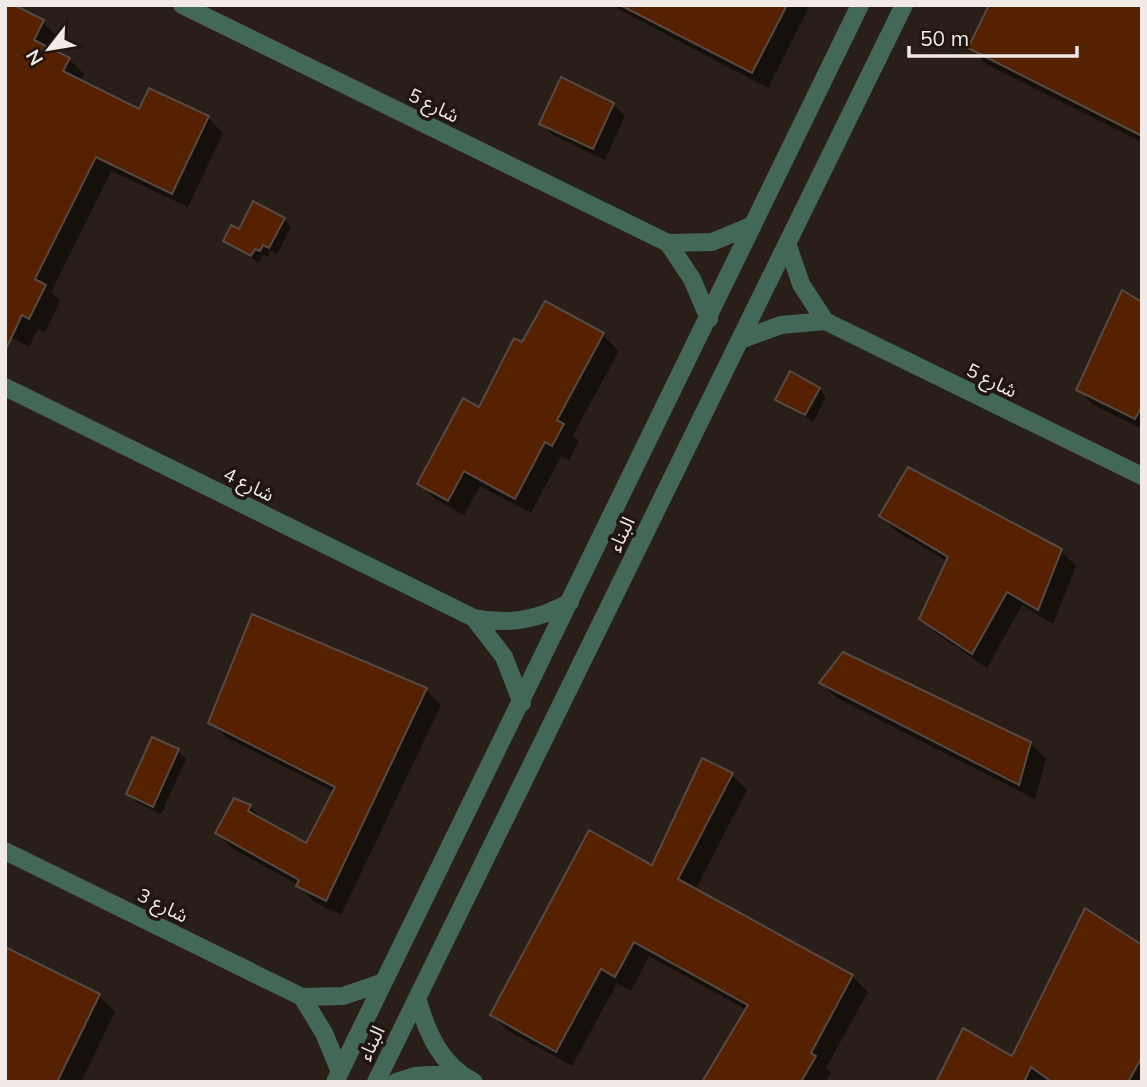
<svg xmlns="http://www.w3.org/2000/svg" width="1147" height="1087" viewBox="0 0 1147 1087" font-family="Mulish,'Noto Sans Arabic',sans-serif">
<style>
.shadow{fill:#0007}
.building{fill:#562100;stroke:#574a44;stroke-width:2}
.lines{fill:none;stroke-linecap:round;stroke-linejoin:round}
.minor{stroke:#436857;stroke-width:18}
.labels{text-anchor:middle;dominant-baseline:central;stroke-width:7;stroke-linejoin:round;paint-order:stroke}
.street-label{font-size:19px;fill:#f2eae6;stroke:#20150f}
</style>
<rect width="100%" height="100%" fill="#291e18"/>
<path class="shadow" d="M 5,5 L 42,22 L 58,37 L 51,50 L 69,59 L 84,74 L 81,81 L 140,111 L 208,118 L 223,133 L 188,207 L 111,171 L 51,292 L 60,301 L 45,332 L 38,329 L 29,347 L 5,334 Z
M 611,5 L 810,5 L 768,88 Z
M 1142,5 L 1142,142 L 986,64 L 970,48 Z
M 613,104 L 625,116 L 605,160 L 553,135 L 541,123 Z
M 284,219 L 291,227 L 277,254 L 271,251 L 268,257 L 263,255 L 259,263 L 225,241 L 240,231 Z
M 545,303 L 603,335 L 619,351 L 573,435 L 579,441 L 569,460 L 561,456 L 531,513 L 480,486 L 464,515 L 435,499 L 419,483 L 480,409 L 523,345 Z
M 1142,304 L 1142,429 L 1094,405 L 1078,389 Z
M 819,389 L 826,397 L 813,422 L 777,399 Z
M 881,516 L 1061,551 L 1076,566 L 1053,624 L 1022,605 L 987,668 L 936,633 L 921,618 L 948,562 L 896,531 Z
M 821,683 L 1030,743 L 1046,759 L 1035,799 L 837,698 Z
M 426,690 L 441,705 L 341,915 L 313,901 L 298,885 L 232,848 L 217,833 L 235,800 L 250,807 L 266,822 L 306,845 L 334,792 L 226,737 L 210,722 Z
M 153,739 L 178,751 L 186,759 L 161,814 L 136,802 L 128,794 Z
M 732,775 L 747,790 L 695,890 L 852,976 L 868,992 L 826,1068 L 831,1073 L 825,1082 L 704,1082 L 747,1010 L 649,956 L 631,991 L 617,983 L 572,1066 L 507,1030 L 492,1015 L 653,867 Z
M 1142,947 L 1142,1082 L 938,1082 L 1013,1058 Z
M 5,949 L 99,996 L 115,1012 L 81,1082 L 5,1082 Z"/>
<path class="building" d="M 5,5 L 14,5 L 44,20 L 34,40 L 70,58 L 63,71 L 139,109 L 149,88 L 209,116 L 172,194 L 96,157 L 35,279 L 46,285 L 29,319 L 22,315 L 5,351 Z
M 620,5 L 787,5 L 752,73 Z
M 989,5 L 1142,5 L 1142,136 L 968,48 Z
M 561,77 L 614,103 L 593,149 L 539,124 Z
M 253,201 L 285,218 L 269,248 L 263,245 L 260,251 L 255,249 L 251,256 L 223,241 L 231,225 L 239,229 Z
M 1122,290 L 1142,302 L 1142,406 L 1135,419 L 1076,390 Z
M 545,301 L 604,333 L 557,420 L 564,424 L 552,446 L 545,442 L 515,499 L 464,471 L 448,501 L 417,484 L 463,398 L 479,407 L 514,338 L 522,342 Z
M 790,371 L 820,388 L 805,415 L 775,400 Z
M 908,467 L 1062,549 L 1038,610 L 1007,592 L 972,654 L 919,619 L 948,557 L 879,516 Z
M 252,614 L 427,688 L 326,901 L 296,886 L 299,880 L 215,833 L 234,798 L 251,805 L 248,811 L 306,843 L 335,787 L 208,723 Z
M 843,652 L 1031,742 L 1019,785 L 819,683 Z
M 152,737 L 179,749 L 153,807 L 126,794 Z
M 702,758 L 733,773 L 678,879 L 853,975 L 811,1053 L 816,1056 L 801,1082 L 702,1082 L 748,1005 L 634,942 L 615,977 L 601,969 L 556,1052 L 490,1015 L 589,830 L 652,865 Z
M 1085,908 L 1142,945 L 1142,1057 L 1128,1082 L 1052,1082 L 1031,1067 L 1024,1082 L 936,1082 L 963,1028 L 1012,1056 Z
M 5,947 L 100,994 L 57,1082 L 5,1082 Z"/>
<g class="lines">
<path class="minor" d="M 182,5 L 668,243 L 712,242 L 753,225
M 668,243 L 692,279 L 709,319
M 787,243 L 801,284 L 825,321
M 740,340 L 781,325 L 825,321 L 1142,476
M 5,387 L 474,618 C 510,625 538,620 570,602
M 474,618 L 504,657 L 522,703
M 5,851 L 302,997 L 343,996 L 381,983
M 302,997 L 324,1033 L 340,1072
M 417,998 C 427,1032 440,1065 474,1082
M 335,1082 L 860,5
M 376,1082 L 904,5
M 396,1082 L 415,1076 L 456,1073"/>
</g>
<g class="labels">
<g class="street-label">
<text transform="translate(434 105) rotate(26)">شارع 5</text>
<text transform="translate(992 380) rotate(26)">شارع 5</text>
<text transform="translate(249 484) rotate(26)">شارع 4</text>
<text transform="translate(621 534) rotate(-64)">البناء</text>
<text transform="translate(163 905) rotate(26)">شارع 3</text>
<text transform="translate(371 1043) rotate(-64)">البناء</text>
</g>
</g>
<rect width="1147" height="1087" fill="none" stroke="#f2eae6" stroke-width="14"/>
<g transform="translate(49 49) rotate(239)" stroke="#20150f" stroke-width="5" paint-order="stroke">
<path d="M0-5L12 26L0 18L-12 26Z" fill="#f2eae6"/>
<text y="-10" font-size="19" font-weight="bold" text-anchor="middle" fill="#f2eae6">N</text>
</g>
<path d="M909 46v10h168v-10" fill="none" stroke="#f2eae6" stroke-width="3.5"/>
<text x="920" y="46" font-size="21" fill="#f2eae6" stroke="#20150f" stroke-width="5" paint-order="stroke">50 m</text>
</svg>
